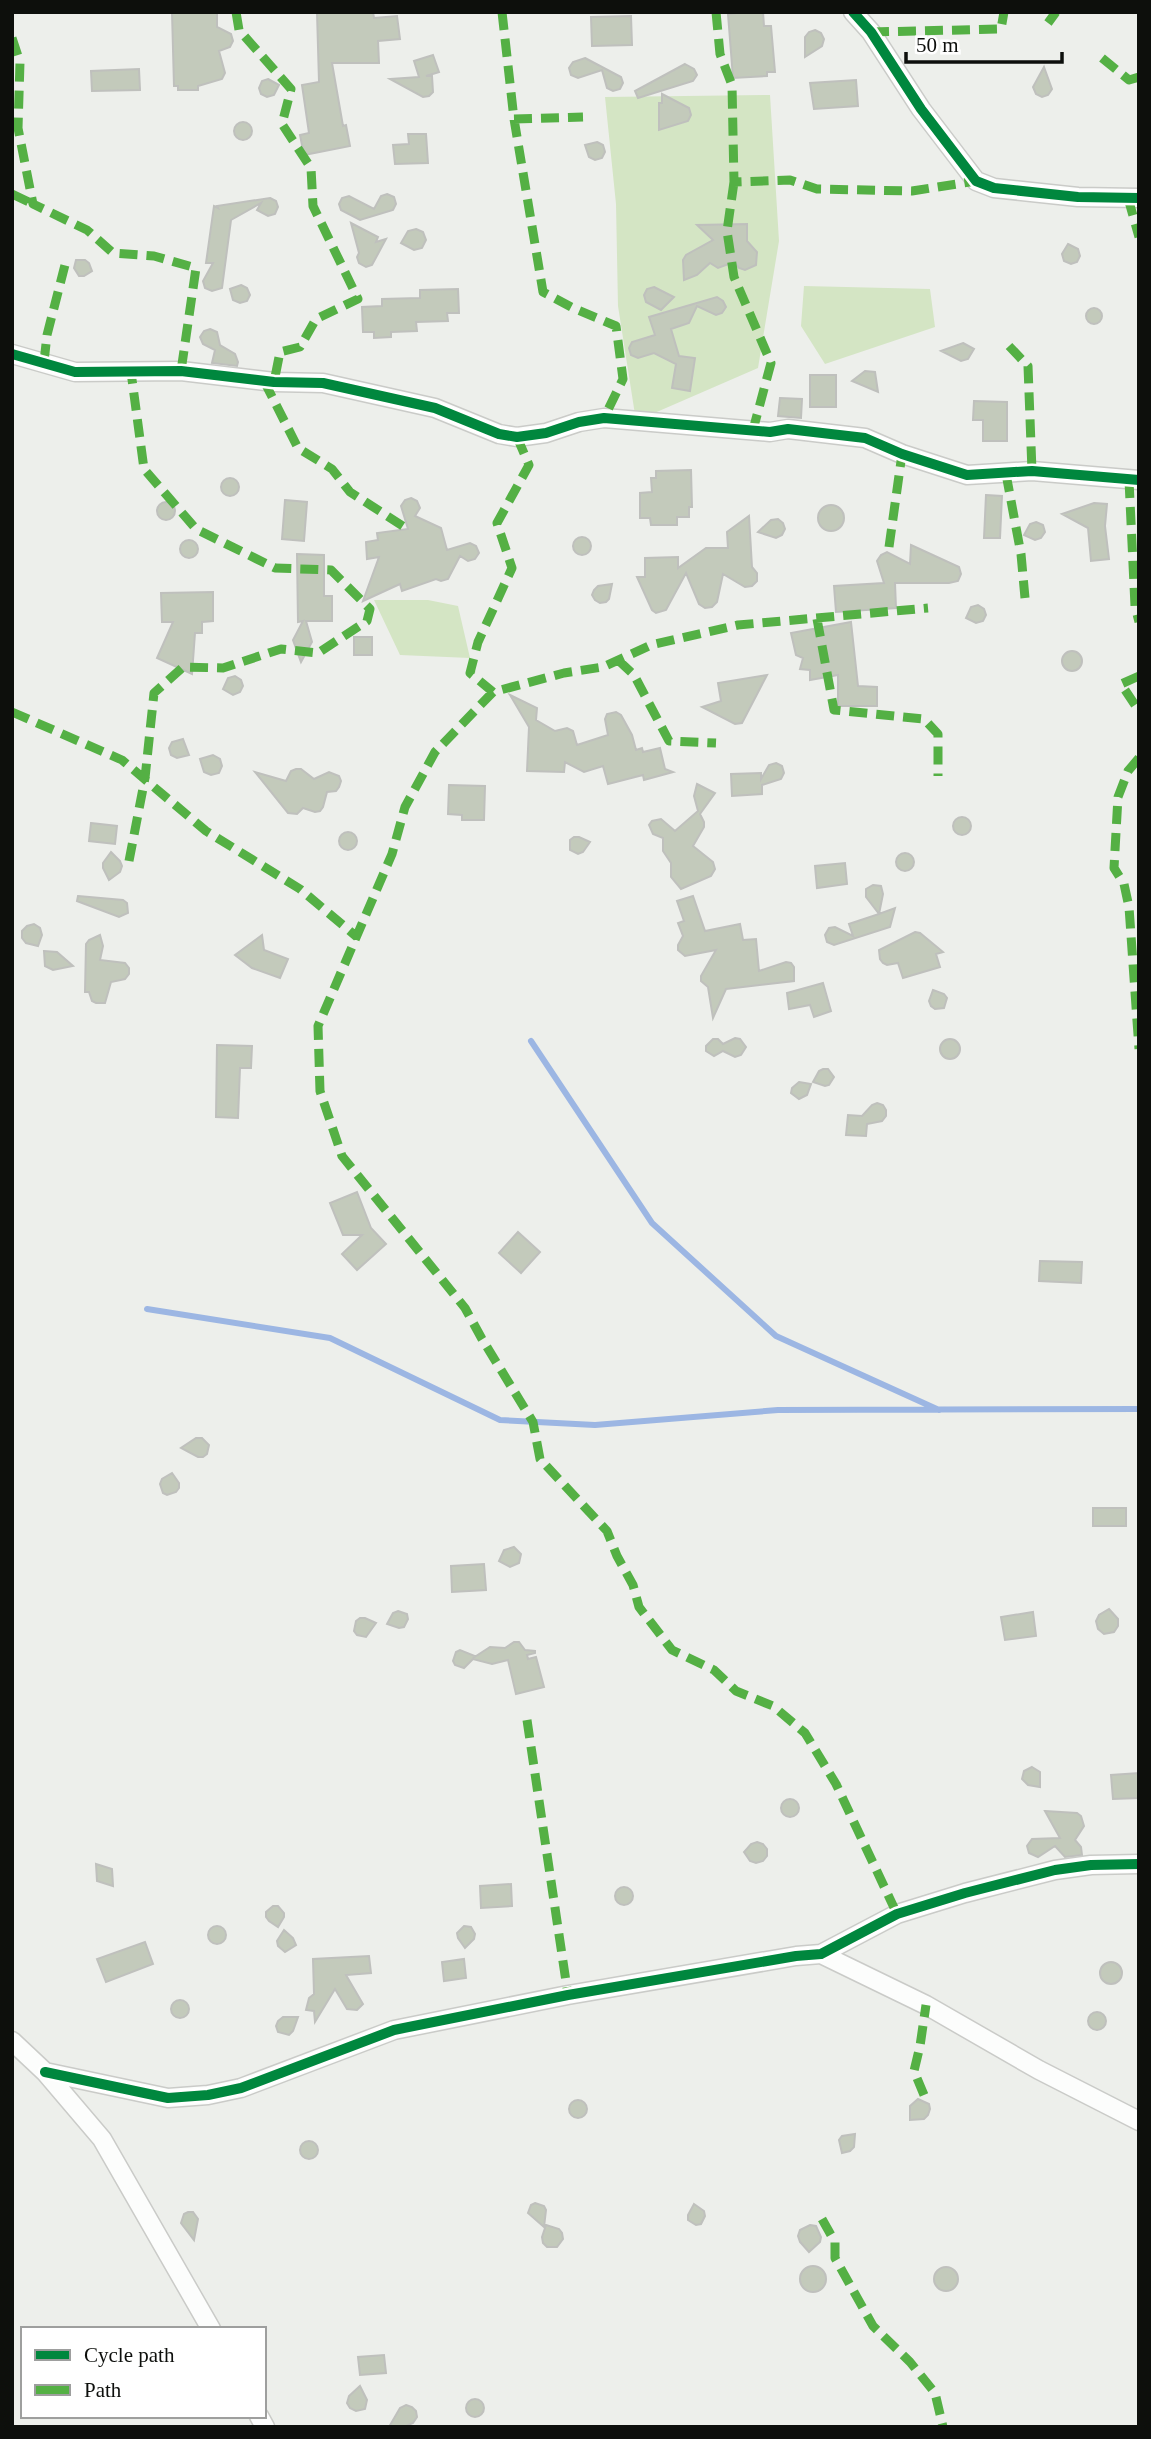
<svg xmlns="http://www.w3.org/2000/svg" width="1151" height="2439" viewBox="0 0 1151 2439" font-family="Georgia,serif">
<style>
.green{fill:#d4e5c4}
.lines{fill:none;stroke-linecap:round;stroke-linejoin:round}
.stream{stroke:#9cb6e3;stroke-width:6}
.building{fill:#c3cabb;stroke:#bfc0bd;stroke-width:2}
.minor-casing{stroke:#cacbc8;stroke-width:21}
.minor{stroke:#fcfdfc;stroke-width:18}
.quiet{stroke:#54b044;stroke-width:9;stroke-dasharray:18 9;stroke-linecap:butt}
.cycleway-casing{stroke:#fff;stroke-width:15}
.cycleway{stroke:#00873e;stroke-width:10}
</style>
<rect width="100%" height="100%" fill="#edefeb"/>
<path class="green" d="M 770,95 L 779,241 L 758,368 L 636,421 L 618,306 L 616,204 L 605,97 Z
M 804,286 L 930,289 L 935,327 L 825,364 L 801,326 Z
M 374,600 L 428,600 L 458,606 L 470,658 L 400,655 Z"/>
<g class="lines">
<path class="stream" d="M 531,1041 L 652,1223 L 776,1336 L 939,1410
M 147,1309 L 330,1338 L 500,1420 L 595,1425 L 778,1410 L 1139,1409"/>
</g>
<path class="building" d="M 172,12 L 217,12 L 217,27 L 231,34 L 233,41 L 230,47 L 219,51 L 225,73 L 222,79 L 198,86 L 198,90 L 178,90 L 178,86 L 174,86 Z
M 317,12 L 373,12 L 374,18 L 397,16 L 400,39 L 378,41 L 379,63 L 332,63 L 343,126 L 346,125 L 350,146 L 304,155 L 300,135 L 309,133 L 302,85 L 319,82 Z
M 747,12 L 763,12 L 764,26 L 771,26 L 775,72 L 767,72 L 767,76 L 733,78 L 728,14 Z
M 631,16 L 632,45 L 592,46 L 591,17 Z
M 815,30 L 821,33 L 824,39 L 822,46 L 805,57 L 805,37 L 809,32 Z
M 433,55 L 439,72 L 426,76 L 432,76 L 433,92 L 429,96 L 423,97 L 390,79 L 419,77 L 414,61 Z
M 585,58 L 621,77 L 623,83 L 620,89 L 613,91 L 607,88 L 602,70 L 578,78 L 571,75 L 569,68 L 573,62 Z
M 685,64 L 694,69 L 697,75 L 693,81 L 638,98 L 635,91 Z
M 1044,67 L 1052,89 L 1048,95 L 1042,97 L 1036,94 L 1033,87 Z
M 139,69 L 140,90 L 92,91 L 91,71 Z
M 268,79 L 279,85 L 274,95 L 267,97 L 261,94 L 259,88 L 262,81 Z
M 856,80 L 858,106 L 814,109 L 810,83 Z
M 662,94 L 689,108 L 691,115 L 688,121 L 659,130 L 659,103 L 662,103 Z
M234 131a9 9 0 1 1 18 0a9 9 0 1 1-18 0Z
M 408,134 L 426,134 L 428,163 L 395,164 L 393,145 L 409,144 Z
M 597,142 L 603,145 L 605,152 L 602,158 L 595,160 L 589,157 L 585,145 Z
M 387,194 L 394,197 L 396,204 L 393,210 L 360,220 L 341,210 L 339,204 L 342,198 L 349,196 L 374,209 L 381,196 Z
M 270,198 L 276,201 L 278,207 L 275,214 L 268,216 L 257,210 L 261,203 L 231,220 L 222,288 L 212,291 L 205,288 L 203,281 L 213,263 L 206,263 L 214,206 L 218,208 L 217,206 Z
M 351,223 L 378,237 L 376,242 L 386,239 L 372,265 L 366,267 L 359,263 L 357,257 L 359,253 Z
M 747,224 L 747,241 L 757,252 L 756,265 L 745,270 L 739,268 L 734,262 L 718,268 L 710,263 L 697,275 L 684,280 L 683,260 L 686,255 L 713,240 L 697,225 Z
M 416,229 L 423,232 L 426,240 L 422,248 L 414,250 L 401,243 L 408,231 Z
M 1068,244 L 1078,249 L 1080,256 L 1077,262 L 1071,264 L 1064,261 L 1062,254 Z
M 76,260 L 85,260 L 89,263 L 92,271 L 84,276 L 79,276 L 74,268 Z
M 241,285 L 247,288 L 250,295 L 247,301 L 240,303 L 233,300 L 230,289 Z
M 654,287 L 674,297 L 661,310 L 646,302 L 644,295 L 647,289 Z
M 458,289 L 459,313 L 447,313 L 448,321 L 416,322 L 417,331 L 391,332 L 391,337 L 374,338 L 374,332 L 363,332 L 362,307 L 382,306 L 382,299 L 420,298 L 420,290 Z
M 717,297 L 723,301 L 726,307 L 722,313 L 716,315 L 697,306 L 689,323 L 671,329 L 679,356 L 695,358 L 690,391 L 672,388 L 676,364 L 654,353 L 638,358 L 631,355 L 629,348 L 632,342 L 655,335 L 649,317 Z
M1086 316a8 8 0 1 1 16 0a8 8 0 1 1-16 0Z
M 210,329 L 217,332 L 220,345 L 235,354 L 238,362 L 237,366 L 212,363 L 215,350 L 203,344 L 200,337 L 204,331 Z
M 963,343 L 974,349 L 968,359 L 961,361 L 941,351 Z
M 865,371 L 875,372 L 878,392 L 852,381 Z
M 810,375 L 836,375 L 836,407 L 810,407 Z
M 780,398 L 802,399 L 801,418 L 778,416 Z
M 974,401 L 1007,402 L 1007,441 L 983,441 L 983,420 L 973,420 Z
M 691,470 L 692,507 L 689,507 L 689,517 L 677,517 L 677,525 L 651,525 L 650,518 L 640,518 L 640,493 L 652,492 L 651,478 L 656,478 L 656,471 Z
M221 487a9 9 0 1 1 18 0a9 9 0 1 1-18 0Z
M 986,495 L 1002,496 L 1000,538 L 984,538 Z
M 411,498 L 417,501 L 420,508 L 415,516 L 441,528 L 447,550 L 470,543 L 476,546 L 479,553 L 475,559 L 468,561 L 460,556 L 448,579 L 441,581 L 436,579 L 402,591 L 400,584 L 363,601 L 379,557 L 367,559 L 366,542 L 378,540 L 377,533 L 408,529 L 401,506 L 405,500 Z
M 285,500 L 307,502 L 304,541 L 282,539 Z
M157 511a9 9 0 1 1 18 0a9 9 0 1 1-18 0Z
M 1094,503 L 1107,504 L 1105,526 L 1109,559 L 1091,561 L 1088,528 L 1062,514 Z
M818 518a13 13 0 1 1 26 0a13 13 0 1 1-26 0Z
M 749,516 L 752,567 L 757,573 L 757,581 L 752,586 L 745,587 L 723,574 L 717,602 L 712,607 L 705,608 L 699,604 L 686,573 L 666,610 L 656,613 L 652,610 L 637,577 L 645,577 L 645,558 L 678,557 L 678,568 L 706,548 L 728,548 L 727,532 Z
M 778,519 L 783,523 L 785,529 L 782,535 L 776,538 L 758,532 L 771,520 Z
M 1036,522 L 1043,525 L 1045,532 L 1041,538 L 1035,540 L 1024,535 L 1030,524 Z
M573 546a9 9 0 1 1 18 0a9 9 0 1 1-18 0Z
M180 549a9 9 0 1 1 18 0a9 9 0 1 1-18 0Z
M 911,545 L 959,567 L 961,574 L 958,581 L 949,583 L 895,583 L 896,608 L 836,612 L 834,586 L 884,583 L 877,561 L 881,555 L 887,552 L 910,564 Z
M 297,554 L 324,555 L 324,596 L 332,596 L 332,621 L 306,621 L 312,642 L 301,662 L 293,640 L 303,621 L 298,622 Z
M 612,584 L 609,599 L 606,602 L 600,603 L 595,600 L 592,595 L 594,590 L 598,586 Z
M 213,592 L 213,621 L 202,622 L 202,633 L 195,633 L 192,674 L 157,658 L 173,622 L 162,622 L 161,593 Z
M 978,605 L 984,609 L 986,615 L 983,621 L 976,623 L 966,618 L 971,607 Z
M 851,622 L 858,686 L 877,687 L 877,706 L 838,706 L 838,675 L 810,680 L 810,670 L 800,669 L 803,658 L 796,655 L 791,633 Z
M 354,637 L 372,637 L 372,655 L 354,655 Z
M1062 661a10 10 0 1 1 20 0a10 10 0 1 1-20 0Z
M 767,675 L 742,723 L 735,724 L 702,707 L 721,701 L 718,683 Z
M 235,676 L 241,680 L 243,686 L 240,692 L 233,695 L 223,689 L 228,678 Z
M 510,695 L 537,708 L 536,720 L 555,731 L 567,728 L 573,731 L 577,745 L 608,735 L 605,719 L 607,714 L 616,712 L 621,715 L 632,735 L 636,750 L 642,748 L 643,752 L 660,748 L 665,769 L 673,772 L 644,780 L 643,775 L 608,784 L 603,766 L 584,772 L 565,762 L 564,772 L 527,771 L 529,727 Z
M 183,739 L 189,755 L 177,758 L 171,755 L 169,748 L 172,742 Z
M 213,755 L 220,759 L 222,766 L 219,773 L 211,775 L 204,772 L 200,759 Z
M 776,763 L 782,766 L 784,773 L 781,779 L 762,785 L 762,794 L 732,796 L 731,774 L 761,773 L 761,779 L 769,765 Z
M 296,769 L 301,769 L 314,779 L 329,772 L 339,776 L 341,781 L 339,787 L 336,791 L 327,792 L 323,807 L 320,811 L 315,812 L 303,808 L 297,814 L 288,813 L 255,772 L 286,781 L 291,771 Z
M 697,784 L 715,793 L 700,814 L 704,822 L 704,827 L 693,846 L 713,862 L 715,869 L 711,876 L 681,889 L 671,877 L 671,863 L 663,851 L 663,838 L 653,834 L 649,825 L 652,821 L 661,819 L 675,831 L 698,811 L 694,796 Z
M 449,785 L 485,786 L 484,820 L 462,820 L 462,815 L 448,814 Z
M953 826a9 9 0 1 1 18 0a9 9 0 1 1-18 0Z
M 91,823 L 117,826 L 115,844 L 89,841 Z
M339 841a9 9 0 1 1 18 0a9 9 0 1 1-18 0Z
M 574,837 L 579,837 L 590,842 L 583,852 L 578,854 L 570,850 L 570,840 Z
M 111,852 L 120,861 L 122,866 L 120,872 L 109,880 L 103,868 L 103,863 Z
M896 862a9 9 0 1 1 18 0a9 9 0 1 1-18 0Z
M 845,863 L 847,884 L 817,888 L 815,866 Z
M 873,885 L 881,886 L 883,894 L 879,914 L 895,908 L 890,927 L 834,945 L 827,942 L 825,935 L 829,928 L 835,927 L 853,936 L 849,924 L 879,914 L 866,897 L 866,889 Z
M 78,896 L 123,900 L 127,903 L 128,913 L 119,917 L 77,901 Z
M 693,896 L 705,931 L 740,924 L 743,940 L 756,939 L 759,971 L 786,962 L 791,963 L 794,967 L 794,981 L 726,989 L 713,1018 L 708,987 L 701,981 L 701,976 L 716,950 L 685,956 L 678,950 L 678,945 L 683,936 L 678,923 L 684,921 L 677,901 Z
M 34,924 L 40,928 L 42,935 L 38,946 L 26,943 L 22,938 L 22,931 L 27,926 Z
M 915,932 L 920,933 L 943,952 L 936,954 L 940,967 L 903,978 L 898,963 L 887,965 L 883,963 L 880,959 L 879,950 Z
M 100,935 L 103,946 L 100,960 L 125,963 L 129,968 L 129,974 L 125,979 L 111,982 L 105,1003 L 96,1003 L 92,1001 L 89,992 L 85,992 L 86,944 L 89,940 Z
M 262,935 L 264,950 L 288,959 L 280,978 L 252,968 L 235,955 Z
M 44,951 L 57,952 L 73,966 L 53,970 L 45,966 Z
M 823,983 L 831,1011 L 814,1017 L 810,1005 L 789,1009 L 787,993 Z
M 933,990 L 944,994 L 947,998 L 944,1008 L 935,1009 L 931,1006 L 929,1001 Z
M 735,1038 L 740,1039 L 746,1047 L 741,1055 L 735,1057 L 723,1051 L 714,1056 L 706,1051 L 706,1046 L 713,1039 L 718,1039 L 723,1044 Z
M940 1049a10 10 0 1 1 20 0a10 10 0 1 1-20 0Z
M 217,1045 L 252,1046 L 251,1068 L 240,1068 L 238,1118 L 216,1117 Z
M 823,1069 L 828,1069 L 834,1077 L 829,1085 L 825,1086 L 813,1082 L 819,1071 Z
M 799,1082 L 811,1084 L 807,1095 L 799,1099 L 791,1093 L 792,1088 Z
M 877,1103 L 883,1105 L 886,1110 L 886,1116 L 882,1121 L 867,1124 L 866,1136 L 846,1135 L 848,1115 L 862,1116 L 872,1105 Z
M 357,1192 L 371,1228 L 386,1244 L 357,1270 L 342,1254 L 362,1235 L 343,1235 L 330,1203 Z
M 518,1232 L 540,1252 L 521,1273 L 499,1253 Z
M 1040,1261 L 1082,1262 L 1081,1283 L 1039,1281 Z
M 196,1438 L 202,1438 L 209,1445 L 207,1454 L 203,1457 L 198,1457 L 181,1448 Z
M 172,1473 L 179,1483 L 179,1488 L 176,1492 L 167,1495 L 163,1493 L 160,1484 L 162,1479 Z
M 1093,1508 L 1126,1508 L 1126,1526 L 1093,1526 Z
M 514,1547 L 521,1554 L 519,1563 L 510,1567 L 499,1561 L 504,1550 Z
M 484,1564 L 486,1590 L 452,1592 L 451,1566 Z
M 1109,1609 L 1118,1619 L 1118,1626 L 1114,1632 L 1104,1634 L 1098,1629 L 1096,1621 L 1099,1615 Z
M 398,1611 L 407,1614 L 408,1619 L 404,1627 L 399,1628 L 387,1624 L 393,1613 Z
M 1033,1612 L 1036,1636 L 1005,1640 L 1001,1617 Z
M 360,1618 L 365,1618 L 376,1623 L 366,1637 L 357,1635 L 354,1631 L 356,1621 Z
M 514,1642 L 519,1642 L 525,1650 L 535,1651 L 535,1653 L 527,1655 L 528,1659 L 536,1657 L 544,1687 L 516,1694 L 508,1660 L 492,1664 L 473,1659 L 464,1668 L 455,1665 L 453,1661 L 456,1652 L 460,1650 L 475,1656 L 473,1658 L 490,1647 L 505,1648 Z
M 1032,1767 L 1040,1772 L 1040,1787 L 1028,1785 L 1022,1779 L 1024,1771 Z
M 1139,1773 L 1139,1798 L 1113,1799 L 1111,1775 Z
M781 1808a9 9 0 1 1 18 0a9 9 0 1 1-18 0Z
M 1045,1811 L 1077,1813 L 1081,1816 L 1084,1826 L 1075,1840 L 1081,1847 L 1082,1855 L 1065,1857 L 1055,1846 L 1038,1857 L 1029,1853 L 1027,1846 L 1032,1839 L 1060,1838 Z
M 757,1842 L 763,1844 L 767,1849 L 767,1856 L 763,1861 L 756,1863 L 750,1861 L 744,1852 L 751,1844 Z
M 96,1864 L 112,1869 L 113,1886 L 97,1881 Z
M 511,1884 L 512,1906 L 481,1908 L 480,1886 Z
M615 1896a9 9 0 1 1 18 0a9 9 0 1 1-18 0Z
M 273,1906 L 278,1906 L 284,1913 L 284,1917 L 278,1927 L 269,1921 L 266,1917 L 266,1912 Z
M 464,1926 L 471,1927 L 475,1934 L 474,1939 L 465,1948 L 458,1938 L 457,1933 Z
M208 1935a9 9 0 1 1 18 0a9 9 0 1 1-18 0Z
M 284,1930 L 293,1938 L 296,1945 L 285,1952 L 278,1946 L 277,1941 Z
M 145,1942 L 153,1964 L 106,1982 L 97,1959 Z
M 369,1956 L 371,1973 L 346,1975 L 363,2004 L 357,2010 L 347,2009 L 335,1989 L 315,2022 L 314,2011 L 306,2010 L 309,1998 L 314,1994 L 313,1959 Z
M 464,1959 L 466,1978 L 444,1981 L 442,1962 Z
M1100 1973a11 11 0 1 1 22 0a11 11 0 1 1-22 0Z
M171 2009a9 9 0 1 1 18 0a9 9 0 1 1-18 0Z
M1088 2021a9 9 0 1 1 18 0a9 9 0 1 1-18 0Z
M 283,2017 L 298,2017 L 293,2031 L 289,2035 L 278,2032 L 276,2026 L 278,2021 Z
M 918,2099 L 929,2104 L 930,2109 L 928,2115 L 924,2119 L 910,2120 L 910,2106 Z
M569 2109a9 9 0 1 1 18 0a9 9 0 1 1-18 0Z
M 855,2134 L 854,2147 L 850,2151 L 842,2153 L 839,2140 L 842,2136 Z
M300 2150a9 9 0 1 1 18 0a9 9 0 1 1-18 0Z
M 535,2203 L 544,2206 L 546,2210 L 544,2227 L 528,2213 L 531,2205 Z
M 694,2204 L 704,2211 L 705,2216 L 701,2224 L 696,2225 L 688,2220 L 688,2215 Z
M 188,2212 L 193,2212 L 198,2219 L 194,2240 L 181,2223 L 184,2214 Z
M 546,2225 L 559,2229 L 562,2233 L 563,2239 L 557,2247 L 547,2247 L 543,2243 L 542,2237 Z
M 810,2225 L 816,2226 L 821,2237 L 820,2242 L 809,2252 L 800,2242 L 798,2236 L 800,2230 Z
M800 2279a13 13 0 1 1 26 0a13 13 0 1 1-26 0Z
M934 2279a12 12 0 1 1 24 0a12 12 0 1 1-24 0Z
M 384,2355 L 386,2373 L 360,2375 L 358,2357 Z
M 360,2386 L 367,2400 L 365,2409 L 356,2411 L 350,2408 L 347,2403 L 349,2396 Z
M466 2408a9 9 0 1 1 18 0a9 9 0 1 1-18 0Z
M 406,2405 L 412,2407 L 416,2411 L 417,2417 L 413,2423 L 404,2427 L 389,2427 L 400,2408 Z"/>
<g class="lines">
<g class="minor-casing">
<path id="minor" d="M 853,12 L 871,32 L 921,109 L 976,181 L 994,188 L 1078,197 L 1139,198
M 12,354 L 75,372 L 181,371 L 274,382 L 323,383 L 435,408 L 499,434 L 517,437 L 546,433 L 579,422 L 604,418 L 770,432 L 788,429 L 865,438 L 902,454 L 967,475 L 1032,471 L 1139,480
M 821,1954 L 926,2005 L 1039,2070 L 1139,2121
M 12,2041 L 45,2072 L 102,2139 L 211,2329
M 45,2072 L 168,2098 L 208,2095 L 241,2088 L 394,2030 L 568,1995 L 796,1956 L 821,1954 L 897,1914 L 965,1893 L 1055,1870 L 1091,1865 L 1139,1864
M 259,2416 L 265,2427"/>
</g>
<use href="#minor" class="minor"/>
<path class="quiet" d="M 236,12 L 239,30 L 291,89 L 282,124 L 311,168 L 313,206 L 358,299 L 316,319 L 300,347 L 280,352 L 274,382
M 502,12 L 514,119 L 543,292 L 573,308 L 616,326 L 623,379 L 604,418
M 716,12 L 720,54 L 732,85 L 734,182 L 790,180 L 817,189 L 912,191 L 976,181
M 1048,23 L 1056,12
M 871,32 L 1001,29 L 1004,12
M 12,38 L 20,62 L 18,128 L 33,204 L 87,230 L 113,253 L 154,256 L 196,268 L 181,371
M 1102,58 L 1129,80 L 1139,77
M 514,119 L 583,117
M 734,182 L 727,231 L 734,277 L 771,363 L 753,430
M 12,194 L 33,204
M 1128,198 L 1139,237
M 1009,346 L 1028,366 L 1032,471
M 44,362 L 47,335 L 66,261
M 264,381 L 298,448 L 332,469 L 350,492 L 409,530
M 517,437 L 529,465 L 497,523 L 512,568 L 478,642 L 470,673 L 493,692 L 564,673 L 603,667 L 651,645 L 738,625 L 928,608
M 1006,474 L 1021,554 L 1025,598
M 1129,480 L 1135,606 L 1139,622
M 889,547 L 902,454
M 817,619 L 834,710 L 924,719 L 938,734 L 938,776
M 618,660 L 634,675 L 669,741 L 716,743
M 1139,676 L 1121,684 L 1139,711
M 493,692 L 435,752 L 405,807 L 392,854 L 318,1026 L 320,1091 L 342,1156 L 465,1308 L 482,1339 L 533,1422 L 540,1459 L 607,1531 L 617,1556 L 633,1585 L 639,1607 L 672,1650 L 714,1670 L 736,1691 L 773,1706 L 805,1733 L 836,1784 L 897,1914
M 12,712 L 122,760 L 206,831 L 300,889 L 357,937
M 1139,758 L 1128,771 L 1118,797 L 1114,868 L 1124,884 L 1129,907 L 1139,1049
M 129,861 L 145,778 L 154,693 L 183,667 L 223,668 L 281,649 L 318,653 L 367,621 L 370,609 L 331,570 L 275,568 L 196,529 L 144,469 L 131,372
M 527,1720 L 568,1995
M 924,2095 L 914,2071 L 920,2046 L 926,2005
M 822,2219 L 835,2242 L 835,2258 L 873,2326 L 910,2362 L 935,2393 L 943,2427"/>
<g class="cycleway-casing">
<path id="cycleway" d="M 853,12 L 871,32 L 921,109 L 976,181 L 994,188 L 1078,197 L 1139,198
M 12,354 L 75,372 L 181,371 L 274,382 L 323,383 L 435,408 L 499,434 L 517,437 L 546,433 L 579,422 L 604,418 L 770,432 L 788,429 L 865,438 L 902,454 L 967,475 L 1032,471 L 1139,480
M 45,2072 L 168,2098 L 208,2095 L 241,2088 L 394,2030 L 568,1995 L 796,1956 L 821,1954 L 897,1914 L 965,1893 L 1055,1870 L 1091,1865 L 1139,1864"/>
</g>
<use href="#cycleway" class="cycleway"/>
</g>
<rect width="1151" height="2439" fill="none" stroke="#0d0f0c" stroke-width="28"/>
<rect x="21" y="2327" width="245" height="91" fill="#ffffff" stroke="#9e9f9e" stroke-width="2"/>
<rect x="35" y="2350" width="35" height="10" fill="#00873e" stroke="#9e9f9e" stroke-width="2"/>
<text x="84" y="2362" font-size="21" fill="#0d0f0c">Cycle path</text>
<rect x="35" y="2385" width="35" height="10" fill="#54b044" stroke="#9e9f9e" stroke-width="2"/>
<text x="84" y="2397" font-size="21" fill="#0d0f0c">Path</text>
<path d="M906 52v10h156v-10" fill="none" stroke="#0d0f0c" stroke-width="3.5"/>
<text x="916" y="52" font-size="21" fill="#0d0f0c" stroke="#ffffff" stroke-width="5" paint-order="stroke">50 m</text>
</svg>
